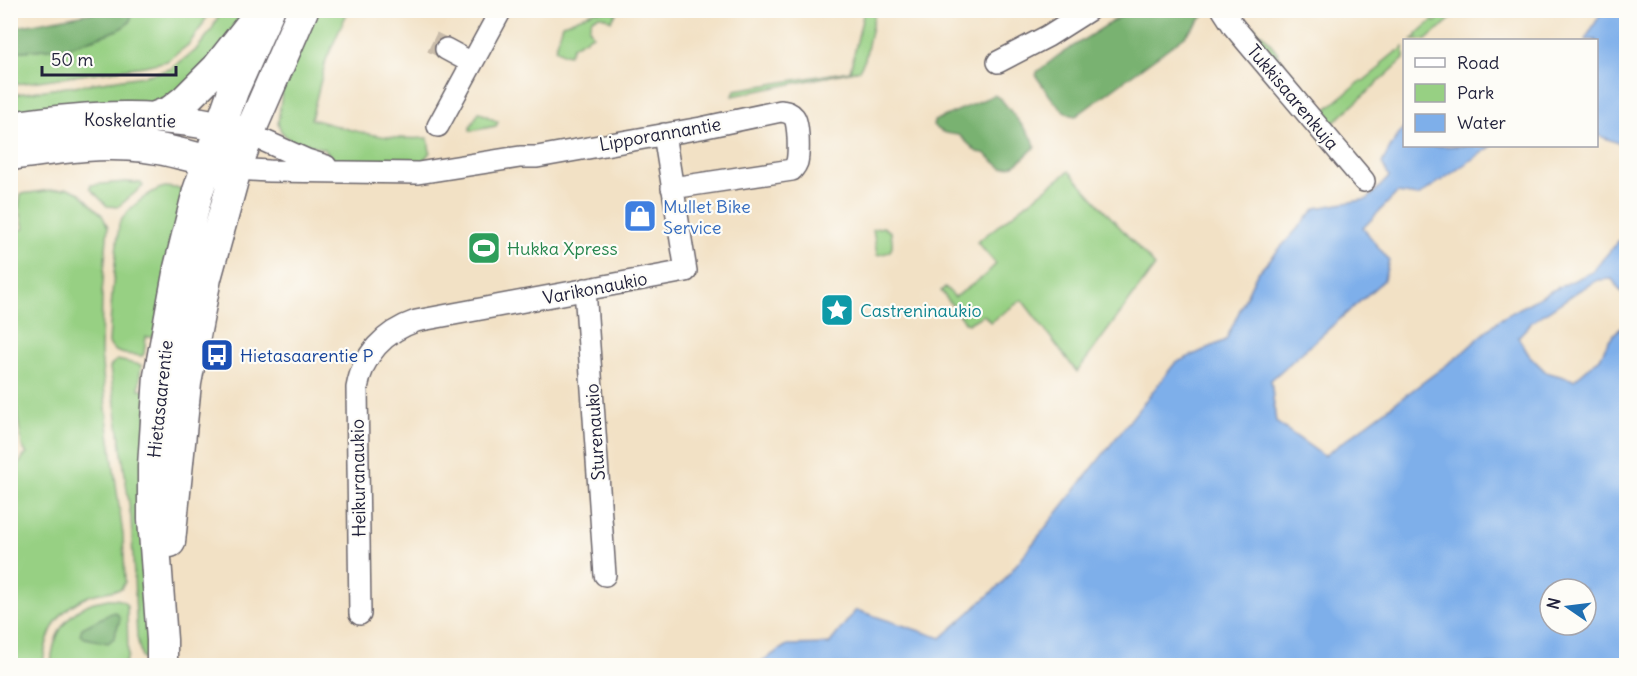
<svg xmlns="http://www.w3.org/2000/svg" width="1637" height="676" viewBox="0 0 1637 676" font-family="Delius,sans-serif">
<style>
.green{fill:#97d083;stroke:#5c795f;stroke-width:1.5}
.forest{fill:#79b271;stroke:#4e6a56;stroke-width:1.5}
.water{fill:#7eafea;stroke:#506892;stroke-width:1.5;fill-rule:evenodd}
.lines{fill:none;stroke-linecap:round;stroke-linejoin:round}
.street-tunnel{stroke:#c8bba9;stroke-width:21;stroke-dasharray:21 10;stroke-linecap:butt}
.street-casing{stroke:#6b656b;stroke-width:24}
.secondary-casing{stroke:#6b656b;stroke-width:33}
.street{stroke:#fff;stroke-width:21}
.secondary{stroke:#fff;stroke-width:30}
.labels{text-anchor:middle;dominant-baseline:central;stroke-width:4.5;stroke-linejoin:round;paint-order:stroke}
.street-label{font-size:18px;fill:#22223b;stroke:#fdfcf7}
.shop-label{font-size:18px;fill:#366cbe;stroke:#fdfcf7;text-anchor:start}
.leisure-label{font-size:18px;fill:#27864d;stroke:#fdfcf7;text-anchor:start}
.culture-label{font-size:18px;fill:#0d838f;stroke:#fdfcf7;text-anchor:start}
.transit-label{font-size:18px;fill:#164399;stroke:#fdfcf7;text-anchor:start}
</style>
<rect width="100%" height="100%" fill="#fdfcf7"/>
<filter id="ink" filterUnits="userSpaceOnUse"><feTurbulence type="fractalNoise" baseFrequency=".0167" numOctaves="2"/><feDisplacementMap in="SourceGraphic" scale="12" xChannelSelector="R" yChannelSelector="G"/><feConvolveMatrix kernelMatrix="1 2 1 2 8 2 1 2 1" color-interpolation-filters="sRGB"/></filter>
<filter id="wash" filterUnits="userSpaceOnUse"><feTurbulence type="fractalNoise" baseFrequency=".008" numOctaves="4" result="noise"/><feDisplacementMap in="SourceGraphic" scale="24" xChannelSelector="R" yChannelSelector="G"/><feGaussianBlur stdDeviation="1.35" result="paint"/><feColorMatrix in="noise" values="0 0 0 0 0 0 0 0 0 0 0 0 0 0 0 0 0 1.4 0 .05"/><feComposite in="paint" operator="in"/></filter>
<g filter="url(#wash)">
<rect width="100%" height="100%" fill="#f2e1c5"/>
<path class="green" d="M 132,11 L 209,11 L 202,26 L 188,45 L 167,61 L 144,66 L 11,85 L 10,52 L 69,47 L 118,30 L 130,22 Z
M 221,11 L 251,11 L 247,18 L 169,103 L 11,112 L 11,95 L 144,76 L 170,69 L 195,51 L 211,31 Z
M 316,11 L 348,11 L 326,60 L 311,119 C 351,130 386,141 428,138 L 430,152 L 421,164 L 351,163 L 334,160 L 324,149 L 311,145 L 300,147 L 292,143 L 281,131 L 278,123 L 282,92 Z
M 596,11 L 618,11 L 611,21 C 604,16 600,14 592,19 L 589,28 L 593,35 L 573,46 L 569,55 L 564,54 L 555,49 L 563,24 Z
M 864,11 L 875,12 L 865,59 L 859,70 L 733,96 L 735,90 L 850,71 Z
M 1448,11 L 1460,11 L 1426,40 L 1412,40 L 1418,35 L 1417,34 L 1433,20 L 1435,22 Z
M 1254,26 L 1260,34 L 1262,33 L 1278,53 L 1276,54 L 1307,90 L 1307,91 L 1323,112 L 1361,81 L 1362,82 L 1382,66 L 1381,64 L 1397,51 L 1398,52 L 1404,47 L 1404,59 L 1331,125 L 1327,126 L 1250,30 Z
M 479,112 L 498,122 L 496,126 L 470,131 L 470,127 Z
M 1069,171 L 1155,266 L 1077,372 L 1022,300 L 990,322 L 985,316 L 983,315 L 968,324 L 965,322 L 941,291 L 945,287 L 955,297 L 984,276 L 996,264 L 977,242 Z
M 125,182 L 141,183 L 143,186 L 118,207 L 107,206 L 90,188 L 91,185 Z
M 165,187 L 185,189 L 154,337 L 146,337 L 144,354 L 142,356 C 130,354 114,356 109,343 L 112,294 L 119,224 C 126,210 150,190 165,187 Z
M 68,188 L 80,193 L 102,215 L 108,227 L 102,293 L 101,353 L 107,418 L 123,535 L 125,582 L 121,589 C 110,592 99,592 89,596 C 58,608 45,634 43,665 L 11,665 L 11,480 L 23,457 L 27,454 L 22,446 L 11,373 L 11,232 L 24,229 L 19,205 L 21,194 Z
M 883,227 L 891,232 C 893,248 895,253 877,255 L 873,229 Z
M 117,360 L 141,365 L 139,389 L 147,390 L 151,659 L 142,659 L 137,637 L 131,518 L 110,368 L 112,364 Z
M 108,599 C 115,599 123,598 127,606 L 128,656 L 124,665 L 51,666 C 52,638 63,616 89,604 C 94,601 102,601 108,599 Z"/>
<path class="forest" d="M 107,10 L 132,11 L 130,22 L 118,30 L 69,47 L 11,52 L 11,28 Z
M 1129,11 L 1208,11 L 1185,36 L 1076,116 C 1059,115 1046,89 1036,76 L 1037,72 L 1059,55 Z
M 994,95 L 1001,99 L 1033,139 L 1035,147 C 1026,156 1016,168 1002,168 L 984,153 L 977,152 L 959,135 C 948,134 941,133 933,125 L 934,121 Z
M 113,612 L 117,613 L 120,619 L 114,638 L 108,643 L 85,638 L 80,635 L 82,628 Z"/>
<path class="water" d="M 1603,10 L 1626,11 L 1626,146 L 1597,135 L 1596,40 L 1585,40 Z
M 1404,128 L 1404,146 L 1492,146 L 1418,196 L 1397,193 L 1363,228 L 1389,260 L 1384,280 L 1271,380 L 1276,422 L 1324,456 L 1461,354 L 1500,319 L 1551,291 L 1592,272 L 1626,232 L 1626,299 L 1612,279 L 1598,280 L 1580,290 L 1532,322 L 1518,337 L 1529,355 L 1546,372 L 1574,380 L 1600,358 L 1609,340 L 1626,321 L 1626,665 L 756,665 L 787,645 L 829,644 L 856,610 L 941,638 L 1001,584 L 1175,363 L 1226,340 L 1256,275 L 1316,208 L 1368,199 L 1389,177 L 1382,163 L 1394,141 ZM 1550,589 L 1586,589 L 1586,625 L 1550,625 Z"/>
</g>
<g filter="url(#ink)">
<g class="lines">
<path class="street-tunnel" d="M 432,42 L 446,49"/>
<g class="street-casing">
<path id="street" d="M 1223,10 L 1234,27 L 1364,181
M 446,49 L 472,63
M 998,62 L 1048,36 L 1089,10
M 438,126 L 501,10
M 249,134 L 307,160 L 326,166
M 236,169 L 269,171 L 418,173 L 520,157 L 537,157 L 701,128 L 781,111 C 786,112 790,112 794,117 C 799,123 799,154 797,162 C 795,167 795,166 792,170 L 672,188
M 585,289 L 605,575
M 360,614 L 357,388 C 363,355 384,332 416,321 L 686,271 L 664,134"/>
</g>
<g class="secondary-casing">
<path id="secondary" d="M 153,118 L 171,111 L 185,100 L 217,68 L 249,27
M 10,127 C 86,116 163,110 237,131
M 10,155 C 54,149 101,141 145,147 C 173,150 200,159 227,166
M 170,542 L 186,383 L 206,278 L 236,169 L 249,134 L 303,10
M 162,666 L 162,640 L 153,519 L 153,466 L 159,376 L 179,268 L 198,191 L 233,91 L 269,10"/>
</g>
<use href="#street" class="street"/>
<use href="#secondary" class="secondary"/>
</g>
</g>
<defs>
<g id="shop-square" transform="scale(1.725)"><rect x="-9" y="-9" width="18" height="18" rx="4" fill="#3f7fe0" stroke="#fdfcf7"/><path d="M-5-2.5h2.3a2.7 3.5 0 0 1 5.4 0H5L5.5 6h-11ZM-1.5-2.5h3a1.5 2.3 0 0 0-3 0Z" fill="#fff"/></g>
<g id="stadium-square" transform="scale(1.725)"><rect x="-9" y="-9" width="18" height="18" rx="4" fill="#2e9e5b" stroke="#fdfcf7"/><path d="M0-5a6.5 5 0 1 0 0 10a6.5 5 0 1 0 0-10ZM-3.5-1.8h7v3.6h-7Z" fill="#fff"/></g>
<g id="sight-square" transform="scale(1.725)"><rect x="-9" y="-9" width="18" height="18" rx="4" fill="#0f9aa8" stroke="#fdfcf7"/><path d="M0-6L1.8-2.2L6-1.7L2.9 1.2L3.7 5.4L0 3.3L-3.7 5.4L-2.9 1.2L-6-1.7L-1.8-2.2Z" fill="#fff"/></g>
<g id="bus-square" transform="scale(1.725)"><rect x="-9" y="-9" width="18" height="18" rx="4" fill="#1a4fb4" stroke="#fdfcf7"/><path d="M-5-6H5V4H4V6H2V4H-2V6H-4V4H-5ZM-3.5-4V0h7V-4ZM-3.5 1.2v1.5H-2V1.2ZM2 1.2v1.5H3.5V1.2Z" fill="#fff"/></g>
</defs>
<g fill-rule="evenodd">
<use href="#shop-square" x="640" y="216"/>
<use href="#stadium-square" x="484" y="248"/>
<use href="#sight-square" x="837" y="310"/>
<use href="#bus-square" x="217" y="355"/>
</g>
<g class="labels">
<g class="street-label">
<text transform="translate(1293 97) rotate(50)">Tukkisaarenkuja</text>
<text transform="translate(130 120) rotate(1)">Koskelantie</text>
<text transform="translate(660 134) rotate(-10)">Lipporannantie</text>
<text transform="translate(595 288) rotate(-11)">Varikonaukio</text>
<text transform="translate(160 399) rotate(-84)">Hietasaarentie</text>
<text transform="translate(595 432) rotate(-94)">Sturenaukio</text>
<text transform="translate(358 478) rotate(-91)">Heikuranaukio</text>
</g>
<g class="shop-label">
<text x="663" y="206">Mullet Bike<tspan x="663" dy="21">Service</tspan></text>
</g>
<g class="leisure-label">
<text x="507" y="248">Hukka Xpress</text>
</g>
<g class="culture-label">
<text x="860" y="310">Castreninaukio</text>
</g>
<g class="transit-label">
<text x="240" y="355">Hietasaarentie P</text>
</g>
</g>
<rect width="1637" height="676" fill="none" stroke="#fdfcf7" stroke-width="36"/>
<rect x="1403" y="39" width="195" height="108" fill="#fdfcf7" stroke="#a5a5ac" stroke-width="1.5"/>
<rect x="1415" y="58" width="30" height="9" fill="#ffffff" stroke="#a5a5ac" stroke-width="1.5"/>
<text x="1457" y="69" font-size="18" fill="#22223b">Road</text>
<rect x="1415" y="84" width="30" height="18" fill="#97d083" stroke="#a5a5ac" stroke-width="1.5"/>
<text x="1457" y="99" font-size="18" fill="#22223b">Park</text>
<rect x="1415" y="114" width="30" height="18" fill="#7eafea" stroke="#a5a5ac" stroke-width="1.5"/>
<text x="1457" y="129" font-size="18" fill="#22223b">Water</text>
<g transform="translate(1568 607) rotate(284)"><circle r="28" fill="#fdfcf7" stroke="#a5a5ac" stroke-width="1.5"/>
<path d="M0-4.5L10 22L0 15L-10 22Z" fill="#1f6fb2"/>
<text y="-9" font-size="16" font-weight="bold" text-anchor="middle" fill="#22223b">N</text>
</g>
<path d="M42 66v9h134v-9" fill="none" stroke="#22223b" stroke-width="3"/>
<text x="51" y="66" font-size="18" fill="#22223b" stroke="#fdfcf7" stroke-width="4.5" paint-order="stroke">50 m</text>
</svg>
